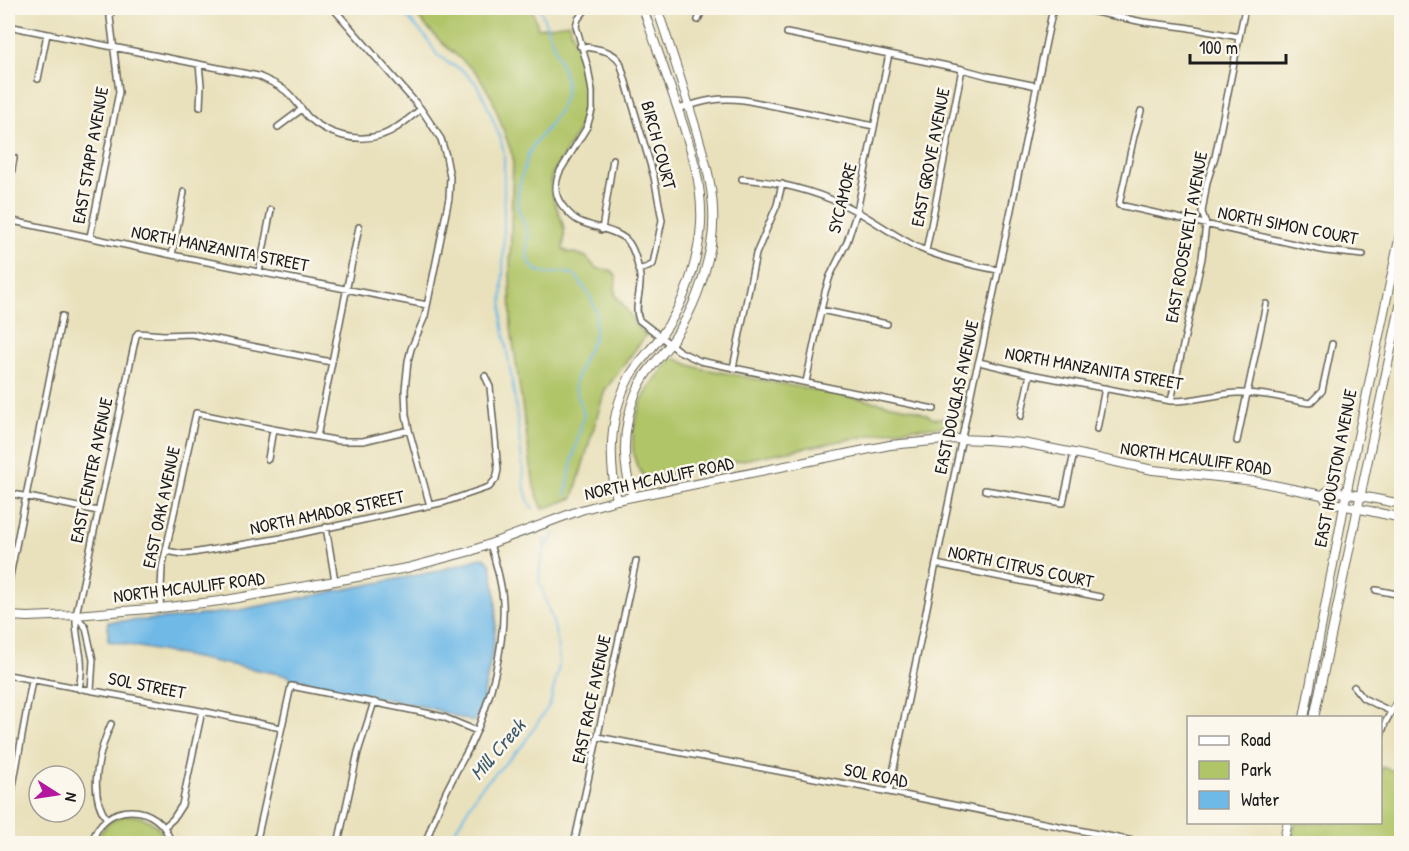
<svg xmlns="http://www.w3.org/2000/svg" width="1409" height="851" viewBox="0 0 1409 851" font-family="'Patrick Hand',sans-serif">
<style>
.green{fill:#b0c468;stroke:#667042;stroke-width:1.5}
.water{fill:#6fb9e7;stroke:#466a82;stroke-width:1.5}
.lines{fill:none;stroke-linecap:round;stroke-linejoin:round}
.stream{stroke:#6fb9e7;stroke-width:2}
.street-casing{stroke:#646154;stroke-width:8}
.secondary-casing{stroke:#646154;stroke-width:10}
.primary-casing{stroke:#646154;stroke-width:10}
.street{stroke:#fff;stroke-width:5}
.secondary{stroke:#fff;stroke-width:8}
.primary{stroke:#fff;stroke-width:8}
.labels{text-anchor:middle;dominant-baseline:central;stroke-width:5;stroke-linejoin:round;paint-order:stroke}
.street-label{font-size:18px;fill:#1c1c1c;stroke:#fbf7ec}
.water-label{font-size:20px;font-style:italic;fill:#3d5b6d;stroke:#fbf7ec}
</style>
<rect width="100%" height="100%" fill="#fbf7ec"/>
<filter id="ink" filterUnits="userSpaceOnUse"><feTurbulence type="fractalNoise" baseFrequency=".0167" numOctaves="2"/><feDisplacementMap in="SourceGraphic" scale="12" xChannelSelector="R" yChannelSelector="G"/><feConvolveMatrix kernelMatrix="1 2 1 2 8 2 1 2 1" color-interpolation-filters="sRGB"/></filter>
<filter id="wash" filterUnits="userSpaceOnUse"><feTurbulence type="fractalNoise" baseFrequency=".008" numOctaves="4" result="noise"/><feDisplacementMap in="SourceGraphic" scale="24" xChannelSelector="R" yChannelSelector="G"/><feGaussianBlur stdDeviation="1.35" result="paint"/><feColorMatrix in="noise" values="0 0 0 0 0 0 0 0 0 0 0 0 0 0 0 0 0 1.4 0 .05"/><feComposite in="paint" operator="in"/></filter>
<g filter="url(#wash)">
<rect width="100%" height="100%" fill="#e9e1bc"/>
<path class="green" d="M 409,8 L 532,8 L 538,28 L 569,23 C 579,55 595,89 583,122 L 552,175 C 546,195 561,210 564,230 C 565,236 564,243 563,249 L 568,252 L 578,254 L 586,257 L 596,268 L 612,271 L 616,276 L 615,294 L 631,316 L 634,323 L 646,335 L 605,390 L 573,498 L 543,509 L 534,487 L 511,328 L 510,268 L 513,157 L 492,98 L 477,73 L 442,43 Z
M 672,358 L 677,359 L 687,364 L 699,368 L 913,409 L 930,416 L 931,418 C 940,419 946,418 956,420 L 955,424 L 952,426 L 902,429 L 650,478 L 645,477 C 626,458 632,424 642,401 C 649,385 661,372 672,358 Z
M 1381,767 L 1401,773 L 1401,823 L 1398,843 L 1290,843 L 1295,823 L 1380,822 Z
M 127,815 C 146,816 161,824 166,843 L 96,843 C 102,827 110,819 127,815 Z"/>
<path class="water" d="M 484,557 C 492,562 492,569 493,577 C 500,614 494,646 486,683 C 483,695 482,713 473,722 L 430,708 L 311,684 C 304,682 299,677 291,680 L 289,676 L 108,641 L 108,622 L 178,618 L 234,611 L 438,571 Z"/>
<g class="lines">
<path class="stream" d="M 398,8 L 426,37 L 437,55 L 444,59 L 448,63 L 462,70 L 475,82 L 485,100 L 501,140 L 504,153 L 504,225 L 502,321 L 515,399 L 525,489 L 528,500 L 533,509
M 540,8 L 566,79 L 565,95 L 560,109 L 546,130 L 536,141 L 528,155 L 519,186 L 517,205 L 528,234 L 527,258 L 534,269 L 547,274 L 563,272 L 575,275 L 590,296 L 596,311 L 596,316 L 594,338 L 583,360 L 574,385 L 584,414 L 571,466 L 566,495
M 544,539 L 545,548
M 451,844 L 457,827 L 479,790 L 523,745 L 550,704 L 558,671 L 559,662 L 557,640 L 553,622 L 539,580 L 540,567 L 545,548 L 555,534"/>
</g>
</g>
<g filter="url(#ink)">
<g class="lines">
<g class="street-casing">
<path id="street" d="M 333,8 L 421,109 L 441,139 L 446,156 L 450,177 L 449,198 L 425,316 L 411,349 L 408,361 L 405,390 L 406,415 L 409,430 L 430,506
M 587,8 L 578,19 L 576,26 L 588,68 L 592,92 L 592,110 L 587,127 L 560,171 C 554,185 554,197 565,209 C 569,213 574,219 579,221 C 593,228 620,230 629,243 C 635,251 641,274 640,283 C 640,295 634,308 639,320 L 679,351 L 700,361 L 934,409
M 1076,8 L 1143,22 L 1184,27 L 1239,37
M 698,20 L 703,8
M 8,26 L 258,76 C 269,81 282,86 290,95 C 297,102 302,110 308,117 C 328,135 356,143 382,135 C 397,130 409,118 421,109
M 787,33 L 962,69 L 988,76 L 1037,86
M 580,46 C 594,49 612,49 620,62 L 654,177 L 662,220 L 653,264 L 648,267 L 638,270
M 199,64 L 201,85 L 200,107
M 38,79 L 47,34
M 678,109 C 704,101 716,97 744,100 L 874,126
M 1141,111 L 1134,136 L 1119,205 L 1326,251 L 1363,255
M 278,127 L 302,109
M 742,179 C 782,182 820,192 856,211 C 877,222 896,237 919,248 C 944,259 971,265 998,270
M 8,191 L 14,158
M 8,220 L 172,255 L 427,305
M 602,230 L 613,159
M 90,237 L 119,92 L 110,17 L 112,8
M 926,251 L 962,69
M 172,255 L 184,192
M 259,272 L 271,210
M 821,310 L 887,324
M 979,362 L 1030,374 L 1171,401 C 1193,402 1214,394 1236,393 C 1261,392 1286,399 1310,403 L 1322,391 L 1332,344
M 733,368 L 756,254 L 777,205 L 782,184
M 806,382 L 825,292 L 830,276 L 847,242 L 857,211 L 889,54
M 1171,401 L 1202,258 L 1206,224 L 1202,212 L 1207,182 L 1215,157 L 1245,8
M 1021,416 L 1030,374
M 1097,429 L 1105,388
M 317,437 L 359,227
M 1237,441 L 1266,304
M 268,459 L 273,429
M 985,490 L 1063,503 L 1074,453
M 8,493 L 98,511
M 326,527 L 335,581
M 166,551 L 183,554 L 192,553 L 281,538 L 445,502 L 489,487 L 496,479 L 498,470 L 490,387 L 485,376
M 936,564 L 1100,597
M 9,581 L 62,316
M 1376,590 L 1402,595
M 160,608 L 162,568 L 196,413 L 273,429 L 340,441 L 363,441 L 409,430
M 76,615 L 86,628 L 93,660 L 91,690
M 8,675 L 202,711 L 281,728
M 1354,687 L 1363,698 L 1390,711
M 79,689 C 81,678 82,669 81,659 C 79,644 75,630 76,615 L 136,336 L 138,333 L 164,335 L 191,334 L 331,362
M 598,737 L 889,792 L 1148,844
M 1380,739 L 1385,723 L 1402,692
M 889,792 L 974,379 L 982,349 L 1053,8
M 8,814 L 32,680
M 107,819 C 87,794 99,751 111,724
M 164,827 L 173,819 L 182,805 L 202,711
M 92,844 C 100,800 162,800 171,844
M 256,844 L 291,686 L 426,713 L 443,717 L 477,731
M 338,844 L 358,752 L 374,702
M 425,844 C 433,821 442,798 454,776 C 459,765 466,755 471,744 C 490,704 505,646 503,602 C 502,583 496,563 490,544
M 574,844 L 636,561"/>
</g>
<g class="secondary-casing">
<path id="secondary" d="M 1322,495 L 1329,490 L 1402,504
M 633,497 C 630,487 627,476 626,466 C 622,436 629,399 646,374 C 656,360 668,349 677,334 C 694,308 705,276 711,245 C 719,201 705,158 692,116 C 681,79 669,44 657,8
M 617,500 C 608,457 609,415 630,376 C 639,361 651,350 661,336 C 682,307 695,271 700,235 C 706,188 689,142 674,98 C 664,68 653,38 643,8
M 8,616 L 28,617 L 76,615 L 160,608 L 220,601 L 335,581 L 407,568 L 471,551 L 581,510 L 617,500 L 890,445 L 955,439 L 987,440 L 1023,443 L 1074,453 L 1153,470 L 1254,481 L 1322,495 L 1328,502 L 1402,518"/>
</g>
<g class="primary-casing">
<path id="primary" d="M 1304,718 L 1349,480 L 1402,225
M 1314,718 L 1402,297
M 1283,844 L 1288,822"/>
</g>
<use href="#street" class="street"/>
<use href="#secondary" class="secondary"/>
<use href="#primary" class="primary"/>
</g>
</g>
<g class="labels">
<g class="street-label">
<text transform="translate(659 145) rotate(75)">BIRCH COURT</text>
<text transform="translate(90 155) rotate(-80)">EAST STAPP AVENUE</text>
<text transform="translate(930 157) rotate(-79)">EAST GROVE AVENUE</text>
<text transform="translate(842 198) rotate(-76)">SYCAMORE</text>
<text transform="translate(1288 225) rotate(11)">NORTH SIMON COURT</text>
<text transform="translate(1186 237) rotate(-80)">EAST ROOSEVELT AVENUE</text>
<text transform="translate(220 248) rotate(11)">NORTH MANZANITA STREET</text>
<text transform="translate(1094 368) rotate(10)">NORTH MANZANITA STREET</text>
<text transform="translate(956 397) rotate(-78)">EAST DOUGLAS AVENUE</text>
<text transform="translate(1196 458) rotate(8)">NORTH MCAULIFF ROAD</text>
<text transform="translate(1335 468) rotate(-79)">EAST HOUSTON AVENUE</text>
<text transform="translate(91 470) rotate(-78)">EAST CENTER AVENUE</text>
<text transform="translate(659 478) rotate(-12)">NORTH MCAULIFF ROAD</text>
<text transform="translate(161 507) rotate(-78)">EAST OAK AVENUE</text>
<text transform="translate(327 512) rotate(-12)">NORTH AMADOR STREET</text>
<text transform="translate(1021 566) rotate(12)">NORTH CITRUS COURT</text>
<text transform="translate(189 587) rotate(-7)">NORTH MCAULIFF ROAD</text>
<text transform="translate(147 685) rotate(11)">SOL STREET</text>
<text transform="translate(591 699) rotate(-78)">EAST RACE AVENUE</text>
<text transform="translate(876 775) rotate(11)">SOL ROAD</text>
</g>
<g class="water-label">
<text transform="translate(497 749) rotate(-49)">Mill Creek</text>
</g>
</g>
<rect width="1409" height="851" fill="none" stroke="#fbf7ec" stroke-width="30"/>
<rect x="1187" y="716" width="195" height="108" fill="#fbf7ec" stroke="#a29f99" stroke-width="1.5"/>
<rect x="1199" y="736" width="30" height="9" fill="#ffffff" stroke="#a29f99" stroke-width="1.5"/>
<text x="1241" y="746" font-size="18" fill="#1c1c1c">Road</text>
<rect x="1199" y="761" width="30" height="18" fill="#b0c468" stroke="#a29f99" stroke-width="1.5"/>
<text x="1241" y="776" font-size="18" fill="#1c1c1c">Park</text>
<rect x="1199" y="791" width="30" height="18" fill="#6fb9e7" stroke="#a29f99" stroke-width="1.5"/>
<text x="1241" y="806" font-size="18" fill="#1c1c1c">Water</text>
<g transform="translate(57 794) rotate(102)"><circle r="28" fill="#fbf7ec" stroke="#a29f99" stroke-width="1.5"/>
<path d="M0-4.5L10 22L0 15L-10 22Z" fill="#b5179e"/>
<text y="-9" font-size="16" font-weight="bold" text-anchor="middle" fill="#1c1c1c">N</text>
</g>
<path d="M1190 54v9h96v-9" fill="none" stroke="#1c1c1c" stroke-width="3"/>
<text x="1199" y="54" font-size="18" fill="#1c1c1c" stroke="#fbf7ec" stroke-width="4.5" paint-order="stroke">100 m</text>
</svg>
